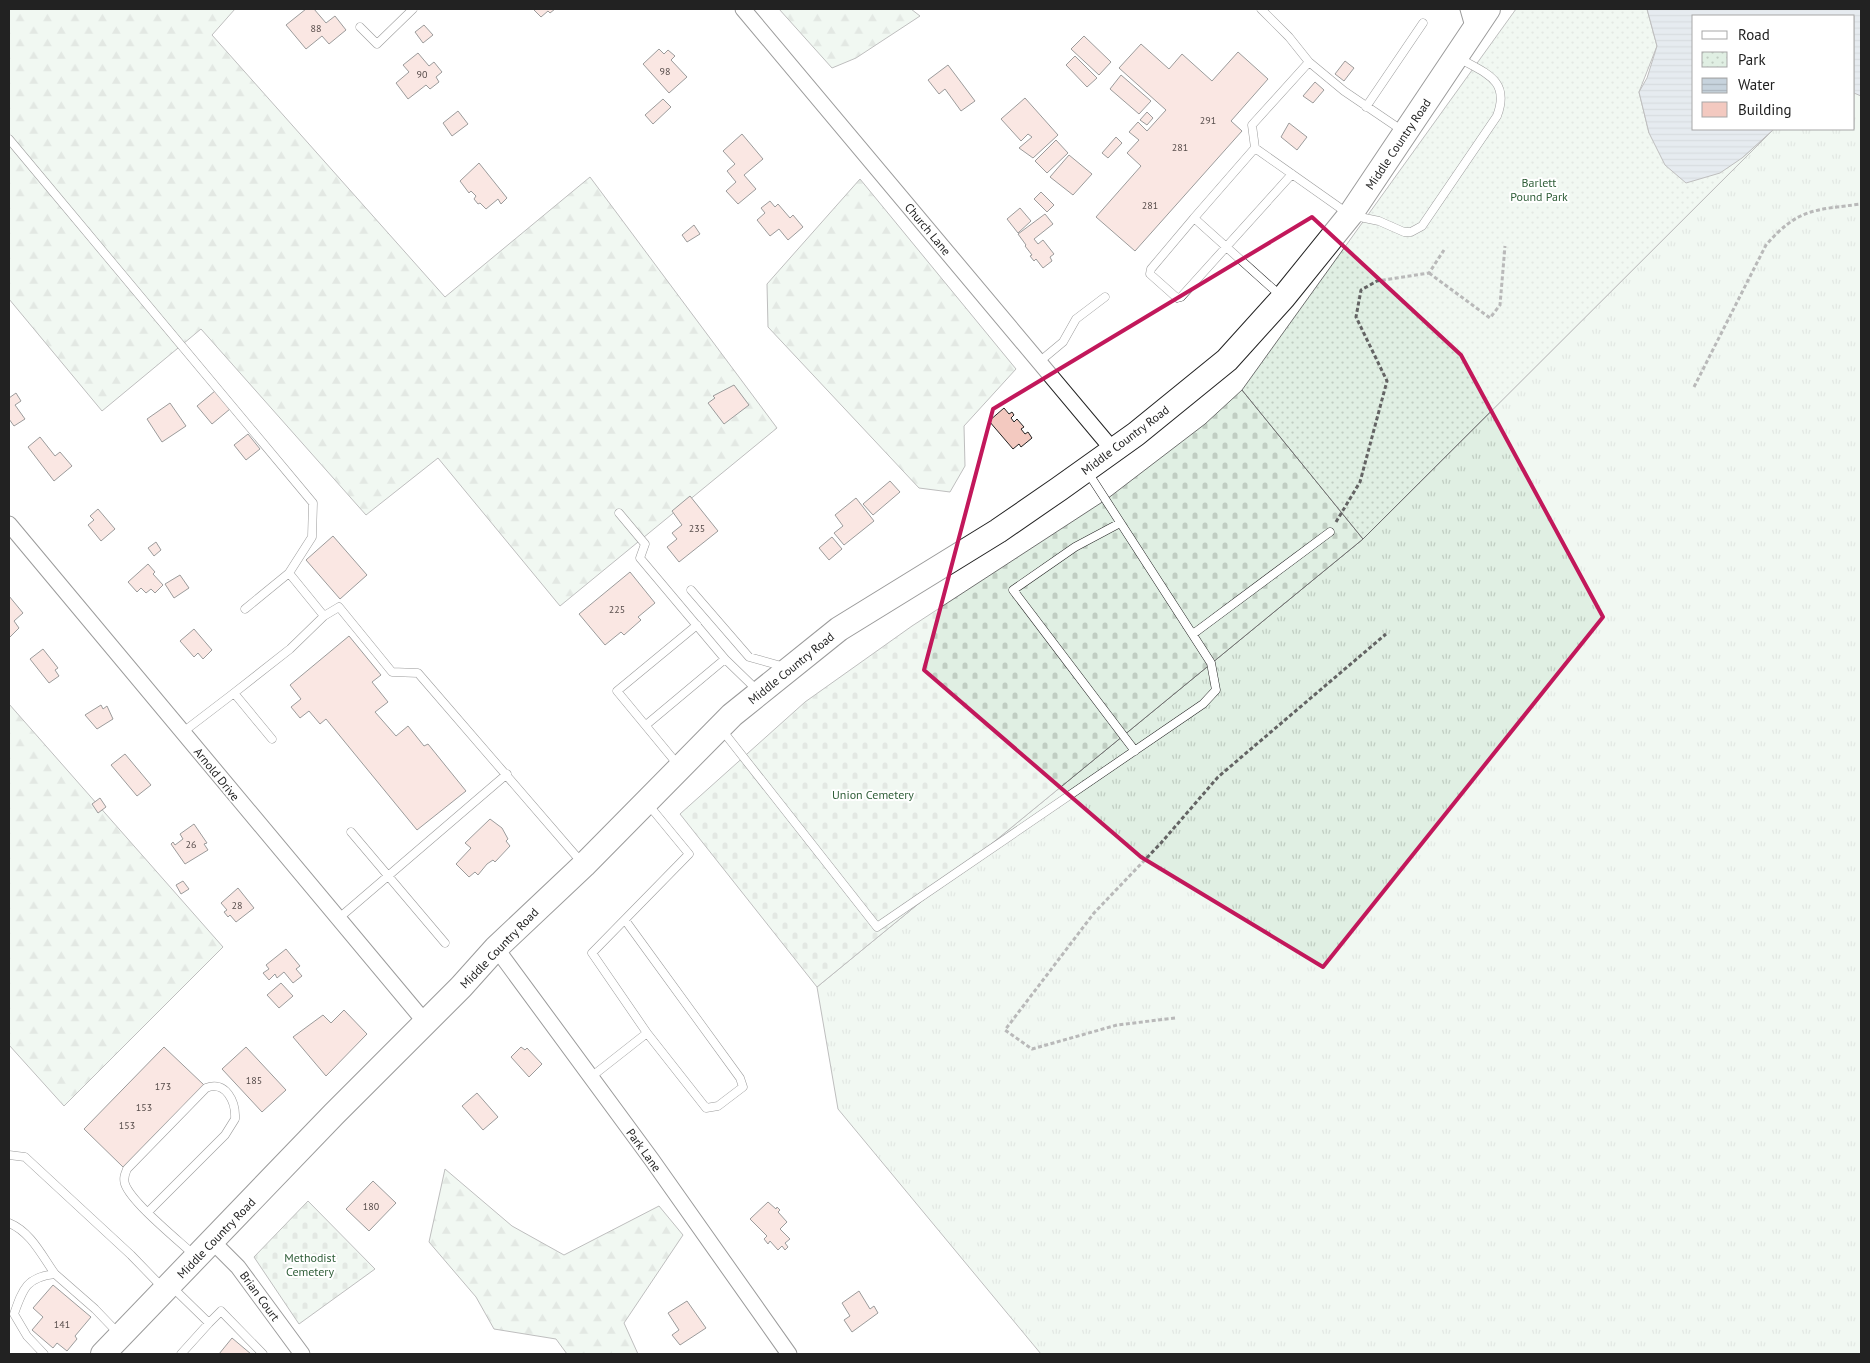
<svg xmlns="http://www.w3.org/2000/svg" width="1870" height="1363" viewBox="0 0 1870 1363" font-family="'PT Sans',sans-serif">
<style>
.grass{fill:url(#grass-tufts);stroke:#6f6f6f}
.forest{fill:url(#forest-firs);stroke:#6f6f6f}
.cemetery{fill:url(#cemetery-stones);stroke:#6f6f6f}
.park{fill:url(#park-dots);stroke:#6f6f6f}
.water{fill:url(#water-rules);stroke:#6f6f6f}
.building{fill:#f3c9c0;stroke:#222}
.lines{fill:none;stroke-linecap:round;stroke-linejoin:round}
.lane-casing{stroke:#222;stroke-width:9}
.street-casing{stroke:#222;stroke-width:17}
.primary-casing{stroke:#222;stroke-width:26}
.path{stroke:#646464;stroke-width:3;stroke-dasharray:4 2.5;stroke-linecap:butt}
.lane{stroke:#fff;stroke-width:8}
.street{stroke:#fff;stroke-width:15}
.primary{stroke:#fff;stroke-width:24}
.marked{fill:none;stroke:#c2185b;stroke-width:4;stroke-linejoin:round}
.labels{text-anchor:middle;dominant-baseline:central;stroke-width:4;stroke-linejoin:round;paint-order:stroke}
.number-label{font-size:10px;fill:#564c4a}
.street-label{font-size:12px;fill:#222;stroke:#fff}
.park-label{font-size:12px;fill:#2f5e38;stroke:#fff}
</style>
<defs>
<pattern id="grass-tufts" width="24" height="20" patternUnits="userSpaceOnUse" patternTransform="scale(1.25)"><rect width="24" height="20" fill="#e0efe3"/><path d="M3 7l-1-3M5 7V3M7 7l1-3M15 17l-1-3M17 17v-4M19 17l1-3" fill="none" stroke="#c0cdc2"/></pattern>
<pattern id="forest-firs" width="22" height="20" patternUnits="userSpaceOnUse" patternTransform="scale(1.25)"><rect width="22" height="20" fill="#e0efe3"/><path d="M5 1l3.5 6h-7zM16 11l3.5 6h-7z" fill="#c0cdc2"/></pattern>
<pattern id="cemetery-stones" width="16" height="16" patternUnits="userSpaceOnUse" patternTransform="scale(1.25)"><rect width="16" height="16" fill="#e0efe3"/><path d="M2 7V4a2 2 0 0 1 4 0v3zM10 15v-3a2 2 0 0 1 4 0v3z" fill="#c0cdc2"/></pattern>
<pattern id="park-dots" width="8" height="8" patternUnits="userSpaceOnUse" patternTransform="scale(1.25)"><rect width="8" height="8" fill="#e0efe3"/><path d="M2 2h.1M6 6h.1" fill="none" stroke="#c0cdc2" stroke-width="1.8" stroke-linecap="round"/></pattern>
<pattern id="water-rules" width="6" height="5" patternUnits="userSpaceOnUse" patternTransform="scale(1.25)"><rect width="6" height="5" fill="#c7d3dd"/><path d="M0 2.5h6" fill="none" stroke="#abb5bd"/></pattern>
</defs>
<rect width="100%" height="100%" fill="#fff"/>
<path class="grass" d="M 1861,32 L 1861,1354 L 1041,1354 L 838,1109 L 817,987 L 1363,539 L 1774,129 L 1854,129 L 1854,42 Z"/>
<path class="forest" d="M 9,9 L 235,9 L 212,35 L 445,297 L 590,177 L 777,428 L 560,606 L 438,458 L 366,515 L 201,329 L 102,411 L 9,299 Z
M 779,9 L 911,9 L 920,16 L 856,58 L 832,68 Z
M 860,179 L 1016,369 L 964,426 L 965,466 L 950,492 L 919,488 L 768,327 L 767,284 Z
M 9,704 L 223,947 L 64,1106 L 9,1045 Z
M 445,1169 L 512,1226 L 564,1255 L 659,1206 L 683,1235 L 624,1323 L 638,1354 L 567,1354 L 556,1339 L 494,1329 L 476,1297 L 429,1242 Z"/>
<path class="cemetery" d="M 1242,390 L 1363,539 L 817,987 L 680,814 L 805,702 L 912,626 L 1107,499 L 1205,424 Z
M 308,1201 L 375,1269 L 299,1324 L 254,1257 Z"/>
<path class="park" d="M 1516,9 L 1647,9 L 1657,46 L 1639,92 L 1649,133 L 1742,158 L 1773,130 L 1363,539 L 1242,390 Z"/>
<path class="water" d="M 1647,9 L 1861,9 L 1861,96 L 1854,93 L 1854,16 L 1694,16 L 1694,129 L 1774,129 L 1742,158 L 1720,173 L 1686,183 L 1665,165 L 1649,133 L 1639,92 L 1647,78 L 1657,46 Z"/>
<path class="building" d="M 306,9 L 314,9 L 326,23 L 335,16 L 346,30 L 329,44 L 322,36 L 306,49 L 286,25 Z
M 533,9 L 555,9 L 550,13 L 548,11 L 541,17 Z
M 424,25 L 433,35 L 423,43 L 415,32 Z
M 1084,36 L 1111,62 L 1099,75 L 1071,49 Z
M 1141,44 L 1169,69 L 1182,54 L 1212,81 L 1238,52 L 1268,79 L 1231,121 L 1242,131 L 1135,251 L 1096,217 L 1141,166 L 1127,153 L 1139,140 L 1129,132 L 1138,122 L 1147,131 L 1166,110 L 1119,68 Z
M 659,49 L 664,54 L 668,50 L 675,56 L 671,60 L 687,77 L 669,93 L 643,64 Z
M 418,53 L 429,66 L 434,62 L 442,72 L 436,77 L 439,82 L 430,89 L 426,85 L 408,99 L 396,83 L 409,72 L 403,65 Z
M 1075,56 L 1097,78 L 1087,87 L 1066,65 Z
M 1345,61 L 1354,68 L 1344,81 L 1335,74 Z
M 948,65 L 975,101 L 961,111 L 945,89 L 939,94 L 928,80 Z
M 1121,75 L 1151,101 L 1139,114 L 1110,89 Z
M 1315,82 L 1324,90 L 1313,103 L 1303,96 Z
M 1025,98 L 1058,135 L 1033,158 L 1019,148 L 1032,137 L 1028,134 L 1021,141 L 1001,119 Z
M 663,99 L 671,107 L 653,124 L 645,115 Z
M 458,111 L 468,124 L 452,136 L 443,123 Z
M 1147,112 L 1153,118 L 1147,125 L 1140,120 Z
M 1289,123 L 1307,137 L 1297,150 L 1281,137 Z
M 742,134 L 763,159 L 744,175 L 756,189 L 738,204 L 726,191 L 736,182 L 727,171 L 735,164 L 723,151 Z
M 1116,137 L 1122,143 L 1108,158 L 1102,153 Z
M 1056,140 L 1068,153 L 1047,173 L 1035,161 Z
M 1069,155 L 1092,174 L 1073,195 L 1050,177 Z
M 479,163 L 507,198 L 501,204 L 498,199 L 486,209 L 480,203 L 478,204 L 474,199 L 476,196 L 471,191 L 469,193 L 460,181 Z
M 1041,192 L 1054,205 L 1047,212 L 1034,199 Z
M 770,201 L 775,207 L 778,204 L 790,218 L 793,215 L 803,227 L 788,240 L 779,229 L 770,236 L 757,220 L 765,213 L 761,208 Z
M 1020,208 L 1031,221 L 1018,233 L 1007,219 Z
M 1045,214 L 1053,224 L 1034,239 L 1038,244 L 1043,240 L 1054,254 L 1050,257 L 1052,261 L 1043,268 L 1036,259 L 1034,261 L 1030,256 L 1032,255 L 1025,246 L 1026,245 L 1018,234 Z
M 694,225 L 700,234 L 687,242 L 682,235 Z
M 734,385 L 749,405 L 724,424 L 708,403 L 715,398 L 713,396 Z
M 215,391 L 230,409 L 212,424 L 197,406 Z
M 16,393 L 21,401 L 15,405 L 25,419 L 14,426 L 9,419 L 9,398 Z
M 170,403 L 186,426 L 162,442 L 147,419 Z
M 1004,408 L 1009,414 L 1012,412 L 1014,415 L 1011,418 L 1014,422 L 1017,419 L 1024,427 L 1021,429 L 1025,434 L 1028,432 L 1032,438 L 1021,447 L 1019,444 L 1013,449 L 989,421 Z
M 248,434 L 260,449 L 246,460 L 234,445 Z
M 40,437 L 55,456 L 60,452 L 72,466 L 54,481 L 28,447 Z
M 890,481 L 900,492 L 873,515 L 863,504 Z
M 690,496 L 718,531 L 679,562 L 667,547 L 677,539 L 672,533 L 682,525 L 672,511 Z
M 856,498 L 874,521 L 844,545 L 834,533 L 843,526 L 835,515 Z
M 98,509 L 115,529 L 101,541 L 88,525 L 94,520 L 90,516 Z
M 333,536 L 367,575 L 340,599 L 306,560 Z
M 832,537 L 842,549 L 829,560 L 819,548 Z
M 156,542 L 161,550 L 154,556 L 148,548 Z
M 148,564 L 155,572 L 153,574 L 163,585 L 155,593 L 151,589 L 146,593 L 141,588 L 137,592 L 128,582 Z
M 630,572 L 655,603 L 638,617 L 641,620 L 624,635 L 621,632 L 605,645 L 579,614 Z
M 180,575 L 189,588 L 174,598 L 165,584 Z
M 9,596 L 23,613 L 14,621 L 19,628 L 9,638 Z
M 194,629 L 212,650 L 203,659 L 198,653 L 194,657 L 180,641 Z
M 349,636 L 381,675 L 372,682 L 388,702 L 375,712 L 396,736 L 408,726 L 424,746 L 428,744 L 466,791 L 417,830 L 326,719 L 320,724 L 309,711 L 300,718 L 291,707 L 301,699 L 290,685 Z
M 43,649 L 58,668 L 55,670 L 59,676 L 49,683 L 30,659 Z
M 101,705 L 103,709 L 107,706 L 113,719 L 97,729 L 85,715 Z
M 125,754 L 151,785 L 137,796 L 111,765 Z
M 100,798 L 106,807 L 98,813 L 92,804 Z
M 490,819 L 502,828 L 508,839 L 506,841 L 510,846 L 495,862 L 493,860 L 487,864 L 478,875 L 475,872 L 469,877 L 456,864 L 471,848 L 465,843 Z
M 194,824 L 207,843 L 204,844 L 208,850 L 185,864 L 171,844 L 173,842 L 175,845 L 183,839 L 180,834 Z
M 183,881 L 189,889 L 181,894 L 176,885 Z
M 238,888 L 254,908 L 236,922 L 230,915 L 228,917 L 224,912 L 227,910 L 221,903 Z
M 286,949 L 300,966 L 296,969 L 302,976 L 293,983 L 284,972 L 277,978 L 275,974 L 269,980 L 263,973 L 269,969 L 266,965 Z
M 281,983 L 293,996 L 279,1008 L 267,995 Z
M 344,1010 L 367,1034 L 326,1076 L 293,1037 L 323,1015 L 331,1023 Z
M 164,1047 L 204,1085 L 123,1167 L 84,1129 Z
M 246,1047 L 286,1090 L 262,1112 L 222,1069 Z
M 521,1047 L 525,1050 L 527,1048 L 542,1064 L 529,1077 L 511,1057 Z
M 477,1093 L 498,1117 L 483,1130 L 462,1106 Z
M 373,1181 L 396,1203 L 369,1231 L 346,1209 Z
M 768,1202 L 776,1209 L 777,1207 L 780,1210 L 778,1212 L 787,1222 L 780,1229 L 790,1239 L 785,1243 L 788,1247 L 785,1250 L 782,1246 L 778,1250 L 770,1241 L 768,1244 L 764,1239 L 767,1236 L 750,1219 Z
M 53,1285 L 91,1317 L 75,1336 L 77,1339 L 67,1351 L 57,1343 L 53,1348 L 32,1330 L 43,1317 L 33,1308 Z
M 859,1291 L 870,1309 L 874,1306 L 878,1313 L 852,1332 L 844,1320 L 850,1316 L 842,1303 Z
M 687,1301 L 706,1328 L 680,1345 L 672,1335 L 679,1330 L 668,1313 Z
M 232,1338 L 251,1354 L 219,1354 Z"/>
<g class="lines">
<g class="lane-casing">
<path id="lane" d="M 1261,9 L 1289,37 L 1309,62
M 360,27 L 377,44 L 413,9
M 1366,107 L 1423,23
M 9,139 L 313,503 L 312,537 L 289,573
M 1255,148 L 1252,125 L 1309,62 L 1344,91 L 1403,131
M 1194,218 L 1151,269 L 1150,274 L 1177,298 L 1181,297 L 1292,174
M 1282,297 L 1194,218 L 1255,148 L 1350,215 L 1379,221 L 1404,232 L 1411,232 L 1422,226 L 1497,116 C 1511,79 1484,73 1457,57
M 1039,362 L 1063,342 L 1076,319 L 1105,297
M 619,513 L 645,544 L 640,558 L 725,659 L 758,691
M 1120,523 L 1075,547 L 1013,590 L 1135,751
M 691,590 L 749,657 L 785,667
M 245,609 L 289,573 L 324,616
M 1193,634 L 1330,532
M 234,693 L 290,649 L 324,616 L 339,607 L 392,672 L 418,673 L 583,864
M 646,725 L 725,659
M 722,730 L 877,927 L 1203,704 L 1216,690 L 1211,663 L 1087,471
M 183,732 L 234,693 L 272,739
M 679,766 L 617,691 L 697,625
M 351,832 L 445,943
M 339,918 L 507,774
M 625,920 L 740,1078 L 743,1087 L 718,1106 L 706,1108 L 647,1033
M 591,1077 L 647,1033 L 592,953 L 689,854 L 647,803
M 9,1155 L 25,1157 L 131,1255 L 162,1287
M 148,1212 L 225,1135 L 235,1119 C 236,1102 226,1080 206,1088 L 127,1169 C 125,1174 123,1178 125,1184 C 131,1202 178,1240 194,1255
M 9,1223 C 31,1232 42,1256 55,1274
M 171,1286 L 209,1323 L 181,1354
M 209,1323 L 221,1311 L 263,1354
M 44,1354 L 27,1336 L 14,1314 C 23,1288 27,1277 55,1274 L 95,1309 L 118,1333"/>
</g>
<g class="street-casing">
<path id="street" d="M 743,9 L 1113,450
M 1468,9 L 1474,30
M 9,524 L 425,1022
M 496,948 L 652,1160 L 789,1354
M 213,1242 L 238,1267 L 302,1354"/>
</g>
<g class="primary-casing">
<path id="primary" d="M 103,1354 L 334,1114 L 461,987 L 496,948 L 584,865 L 732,715 L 839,629 L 998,531 L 1059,489 L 1136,434 L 1227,360 L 1283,298 L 1350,215 L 1488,9"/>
</g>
<path class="path" d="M 1429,273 L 1490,318 L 1500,305 L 1505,246
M 1694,387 L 1766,245 C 1798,208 1815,210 1861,204
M 1336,522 L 1360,482 L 1387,381 L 1356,317 L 1361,290 L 1377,281 L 1429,273 L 1444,250
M 1175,1018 L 1117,1025 L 1032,1049 L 1005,1030 L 1094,913 L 1161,843 L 1218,777 L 1386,634"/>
<use href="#lane" class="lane"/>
<use href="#street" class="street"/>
<use href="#primary" class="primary"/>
</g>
<path d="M0 0H1870V1363H0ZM 1312,217 L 1461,355 L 1603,617 L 1323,967 L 1141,857 L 924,670 L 993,409 Z" fill="#fff" fill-opacity=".55" fill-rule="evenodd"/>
<path class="marked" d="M 1312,217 L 1461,355 L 1603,617 L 1323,967 L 1141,857 L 924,670 L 993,409 Z"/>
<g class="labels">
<g class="number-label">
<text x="316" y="28">88</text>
<text x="665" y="71">98</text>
<text x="422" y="74">90</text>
<text x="1208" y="120">291</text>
<text x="1180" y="147">281</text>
<text x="1150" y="205">281</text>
<text x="697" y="528">235</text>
<text x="617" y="609">225</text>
<text x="191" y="844">26</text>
<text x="237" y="905">28</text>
<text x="254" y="1080">185</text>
<text x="163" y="1086">173</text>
<text x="144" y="1107">153</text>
<text x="127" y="1125">153</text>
<text x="371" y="1206">180</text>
<text x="62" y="1324">141</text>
</g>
<g class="street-label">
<text transform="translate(1398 144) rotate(-56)">Middle Country Road</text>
<text transform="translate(928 229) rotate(50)">Church Lane</text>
<text transform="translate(1125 440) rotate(-37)">Middle Country Road</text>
<text transform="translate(791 668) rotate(-39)">Middle Country Road</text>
<text transform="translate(217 774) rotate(51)">Arnold Drive</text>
<text transform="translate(499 948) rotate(-46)">Middle Country Road</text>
<text transform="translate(644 1150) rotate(54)">Park Lane</text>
<text transform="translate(216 1238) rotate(-46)">Middle Country Road</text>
<text transform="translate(260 1296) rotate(54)">Brian Court</text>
</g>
<g class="park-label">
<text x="1539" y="182">Barlett<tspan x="1539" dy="14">Pound Park</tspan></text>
<text x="873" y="794">Union Cemetery</text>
<text x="310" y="1257">Methodist<tspan x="310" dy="14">Cemetery</tspan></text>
</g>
</g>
<rect width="1870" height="1363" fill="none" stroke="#222222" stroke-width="20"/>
<rect x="1692" y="15" width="162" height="115" fill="#ffffff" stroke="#a7a7a7"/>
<rect x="1702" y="31" width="25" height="8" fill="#ffffff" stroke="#a7a7a7"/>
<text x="1738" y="40" font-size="15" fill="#222222">Road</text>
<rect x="1702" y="52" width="25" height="15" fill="url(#park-dots)" stroke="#a7a7a7"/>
<text x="1738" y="65" font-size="15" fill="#222222">Park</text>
<rect x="1702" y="78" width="25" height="15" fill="url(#water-rules)" stroke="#a7a7a7"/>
<text x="1738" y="90" font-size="15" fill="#222222">Water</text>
<rect x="1702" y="102" width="25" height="15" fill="#f3c9c0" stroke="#a7a7a7"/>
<text x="1738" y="115" font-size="15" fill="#222222">Building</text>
</svg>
